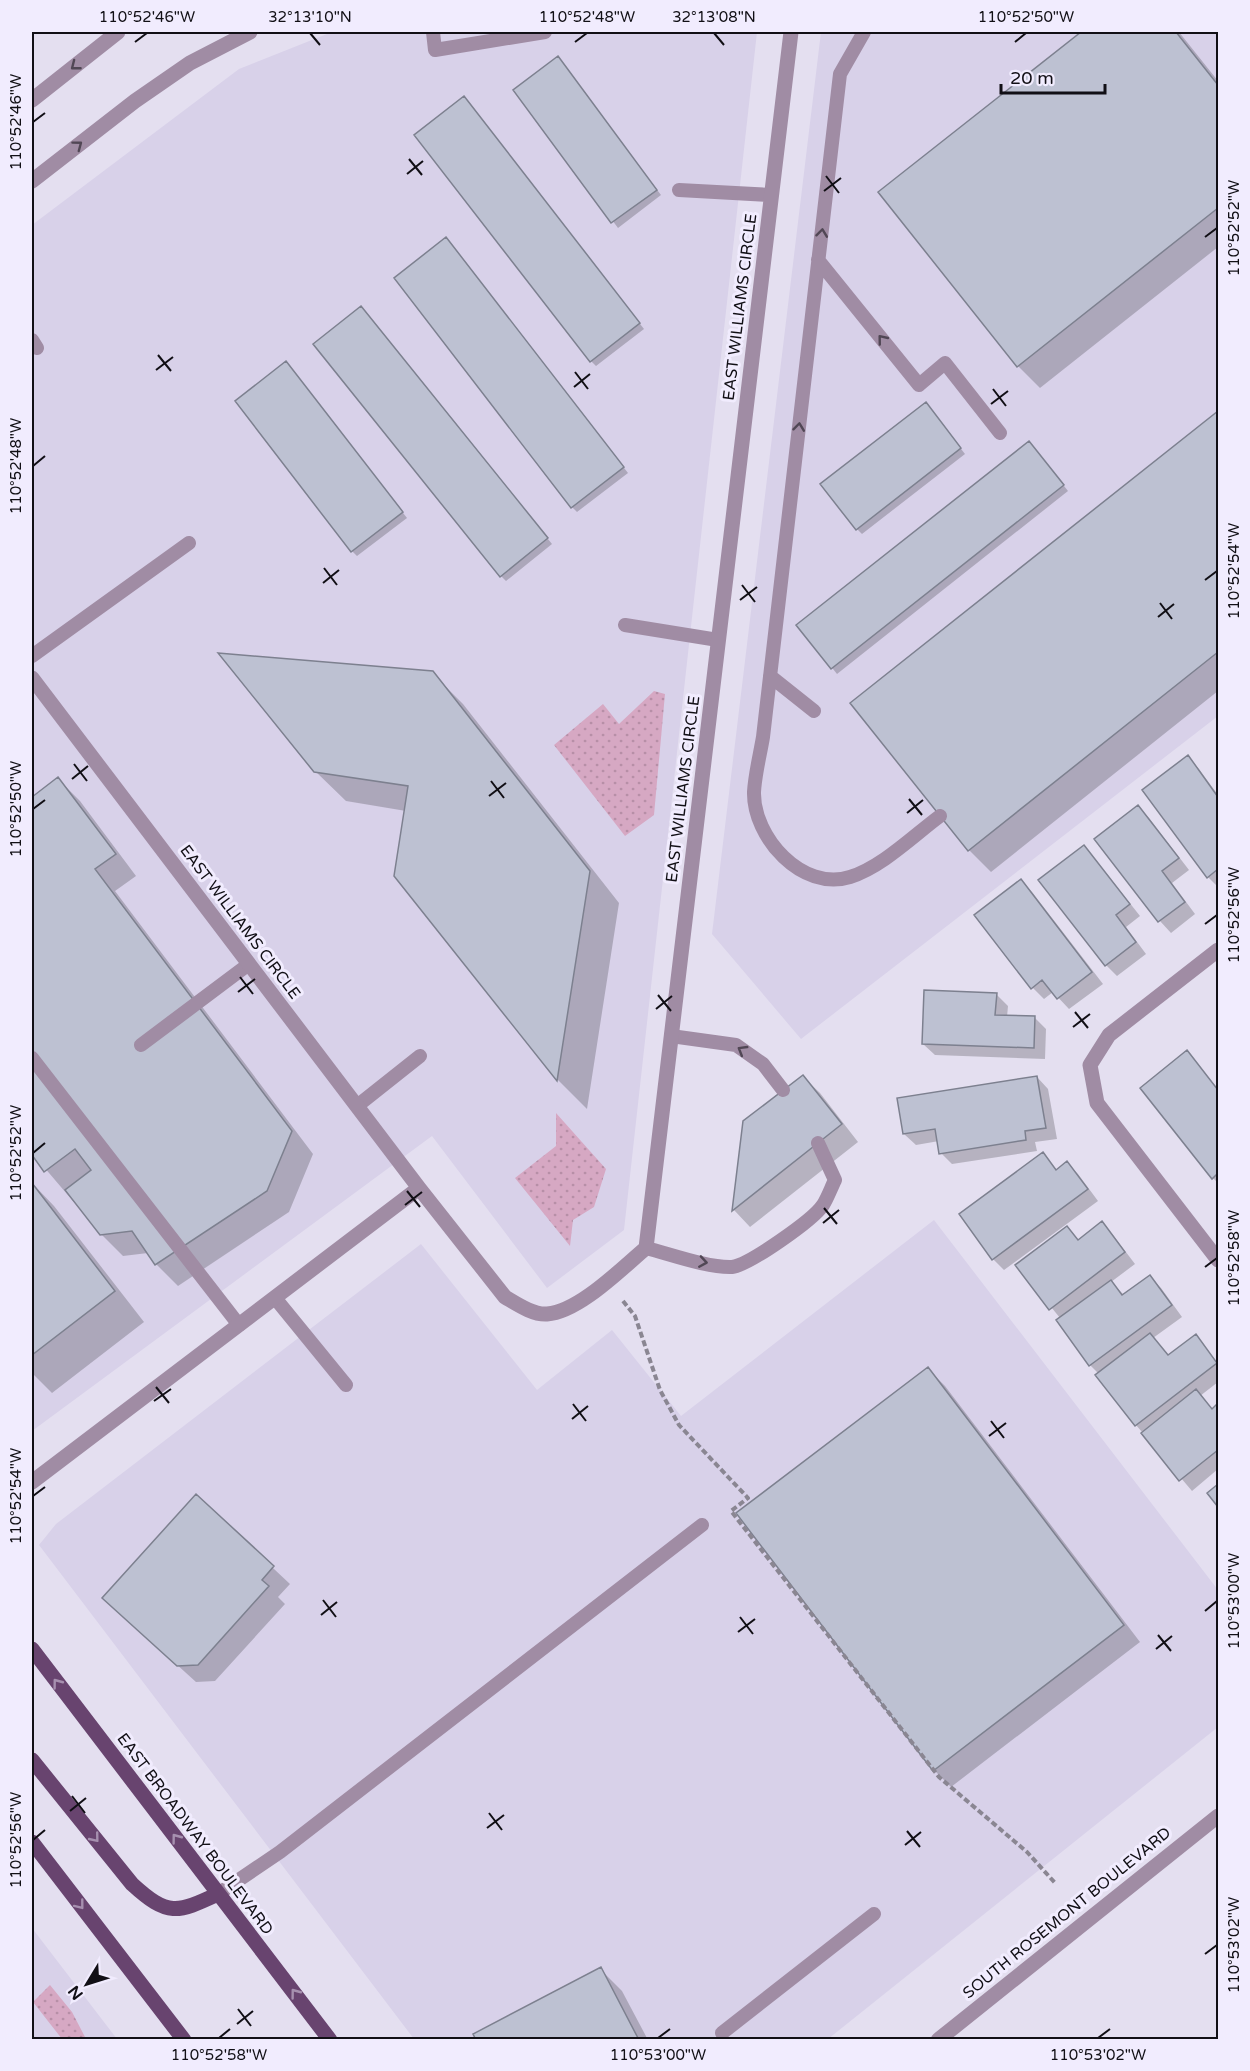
<svg xmlns="http://www.w3.org/2000/svg" width="1250" height="2071" viewBox="0 0 1250 2071" font-family="'Varela Round',sans-serif">
<style>
.built{fill:#d8d1e9}
.grass{fill:url(#grass-dots)}
.shadow{fill:#0003}
.building{fill:#bdc1d2;stroke:#7d808f;stroke-width:1.5}
.lines{fill:none;stroke-linecap:round;stroke-linejoin:round}
.path{stroke:#8a8692;stroke-width:4;stroke-dasharray:6 3;stroke-linecap:butt}
.service{stroke:#a08ca4;stroke-width:14}
.minor{stroke:#a08ca4;stroke-width:15}
.primary{stroke:#68446f;stroke-width:15}
.oneway{stroke:#514755}
.oneway2{stroke:#a690af}
.ticks{fill:none;stroke:#110f15;stroke-width:2}
.labels{text-anchor:middle;dominant-baseline:central;stroke-width:6;stroke-linejoin:round;paint-order:stroke}
.street-label{font-size:16px;fill:#110f15;stroke:#f1ecfe}
.neatline{fill:none;stroke:#110f15;stroke-width:2}
.ticks-label{font-size:15px;text-anchor:middle;fill:#110f15}
</style>
<defs>
<pattern id="grass-dots" width="8" height="8" patternUnits="userSpaceOnUse" patternTransform="scale(1.5)"><rect width="8" height="8" fill="#d6a8c3"/><path d="M2 2h.1M6 6h.1" fill="none" stroke="#b78fa7" stroke-width="1.8" stroke-linecap="round"/></pattern>
</defs>
<rect width="100%" height="100%" fill="#e4dff0"/>
<path class="built" d="M 332,32 L 757,32 L 624,1230 L 547,1288 L 432,1136 L 32,1431 L 32,225 L 239,69 Z
M 821,32 L 1218,32 L 1218,716 L 801,1039 L 712,934 Z
M 934,1220 L 1218,1590 L 1218,1727 L 828,2039 L 414,2039 L 39,1545 L 56,1524 L 421,1244 L 537,1390 L 612,1330 L 681,1416 Z
M 32,1928 L 117,2039 L 32,2039 Z"/>
<path class="grass" d="M 654,691 L 665,694 L 654,815 L 625,836 L 554,745 L 603,704 L 619,724 Z
M 556,1113 L 606,1169 L 594,1207 L 573,1220 L 570,1246 L 515,1178 L 556,1146 Z
M 50,1985 L 72,2012 L 85,2037 L 90,2039 L 62,2039 L 33,2002 Z"/>
<path class="shadow" d="M 1083,32 L 1179,32 L 1218,81 L 1218,247 L 1040,388 L 1018,366 L 880,192 Z
M 558,58 L 661,195 L 618,228 L 515,90 Z
M 469,103 L 644,329 L 596,366 L 591,361 Z
M 451,244 L 628,473 L 577,512 L 572,507 Z
M 366,313 L 552,544 L 506,581 L 501,576 Z
M 291,368 L 407,518 L 357,556 L 352,551 Z
M 931,410 L 965,454 L 862,534 L 857,529 Z
M 1218,413 L 1218,691 L 991,872 L 969,850 L 852,703 Z
M 1034,448 L 1068,491 L 837,674 L 798,625 Z
M 432,673 L 463,704 L 619,903 L 587,1109 L 558,1080 L 396,876 L 406,811 L 346,801 L 315,771 Z
M 1188,757 L 1199,769 L 1218,795 L 1218,887 L 1208,877 Z
M 58,779 L 80,801 L 136,876 L 115,891 L 313,1154 L 289,1212 L 178,1286 L 156,1264 L 148,1253 L 123,1256 L 101,1234 L 32,1153 L 32,799 Z
M 1137,807 L 1149,818 L 1189,870 L 1172,883 L 1195,914 L 1171,933 L 1160,921 L 1096,839 Z
M 1084,847 L 1095,859 L 1140,916 L 1126,927 L 1146,954 L 1117,976 L 1106,965 Z
M 1021,881 L 1032,892 L 1103,984 L 1069,1009 L 1053,992 L 1044,999 L 1033,988 L 976,915 Z
M 996,994 L 1008,1006 L 1007,1017 L 1035,1018 L 1046,1029 L 1045,1059 L 935,1055 L 923,1044 Z
M 1187,1052 L 1218,1089 L 1218,1183 L 1213,1178 Z
M 803,1077 L 820,1093 L 858,1142 L 750,1227 L 734,1210 L 744,1122 Z
M 1037,1077 L 1048,1089 L 1057,1139 L 1035,1142 L 1037,1151 L 952,1164 L 941,1153 L 939,1141 L 916,1145 L 904,1134 Z
M 1043,1154 L 1057,1170 L 1067,1163 L 1078,1174 L 1098,1201 L 1004,1270 L 993,1259 Z
M 32,1183 L 54,1206 L 144,1322 L 52,1393 L 32,1373 Z
M 1102,1223 L 1113,1235 L 1135,1264 L 1111,1282 L 1124,1295 L 1150,1277 L 1161,1288 L 1182,1317 L 1153,1338 L 1169,1356 L 1196,1336 L 1218,1363 L 1218,1382 L 1200,1396 L 1213,1410 L 1218,1405 L 1218,1469 L 1192,1491 L 1136,1425 L 1099,1374 L 1090,1365 L 1060,1318 L 1018,1266 L 1067,1228 L 1079,1241 Z
M 928,1369 L 945,1386 L 1140,1642 L 951,1787 L 934,1770 Z
M 196,1496 L 290,1584 L 278,1597 L 285,1604 L 215,1681 L 196,1682 L 121,1614 Z
M 600,1969 L 622,1991 L 648,2040 L 478,2040 Z"/>
<path class="building" d="M 1081,32 L 1176,32 L 1218,85 L 1218,208 L 1017,367 L 878,192 Z
M 558,56 L 657,190 L 611,223 L 513,90 Z
M 464,96 L 640,323 L 590,362 L 414,135 Z
M 446,237 L 624,467 L 571,508 L 394,278 Z
M 361,306 L 548,538 L 500,577 L 313,344 Z
M 286,361 L 403,512 L 351,552 L 235,401 Z
M 926,402 L 961,448 L 856,530 L 820,484 Z
M 1218,411 L 1218,652 L 968,851 L 850,703 Z
M 1029,441 L 1064,485 L 831,669 L 796,625 Z
M 218,653 L 433,671 L 590,871 L 557,1081 L 394,876 L 408,786 L 314,772 Z
M 1188,755 L 1218,797 L 1218,869 L 1207,878 L 1142,790 Z
M 58,777 L 116,854 L 95,869 L 292,1131 L 267,1191 L 155,1265 L 132,1231 L 100,1235 L 65,1190 L 91,1170 L 75,1149 L 44,1172 L 32,1155 L 32,797 Z
M 1138,805 L 1179,858 L 1162,871 L 1185,902 L 1158,922 L 1094,839 Z
M 1084,845 L 1130,904 L 1116,915 L 1136,942 L 1105,966 L 1038,880 Z
M 1021,879 L 1092,972 L 1057,999 L 1042,980 L 1031,989 L 974,915 Z
M 924,990 L 997,993 L 995,1015 L 1035,1016 L 1034,1048 L 922,1044 Z
M 1187,1050 L 1218,1090 L 1218,1173 L 1212,1179 L 1140,1088 Z
M 803,1075 L 842,1124 L 732,1211 L 743,1121 Z
M 1037,1076 L 1046,1128 L 1025,1131 L 1026,1140 L 939,1154 L 935,1129 L 903,1134 L 897,1098 Z
M 1043,1152 L 1056,1170 L 1067,1161 L 1088,1189 L 992,1260 L 959,1214 Z
M 32,1183 L 115,1291 L 32,1355 Z
M 1102,1221 L 1125,1252 L 1049,1310 L 1015,1265 L 1067,1226 L 1078,1240 Z
M 1150,1275 L 1172,1305 L 1089,1366 L 1056,1320 L 1111,1280 L 1122,1295 Z
M 1150,1333 L 1168,1355 L 1196,1334 L 1217,1363 L 1135,1426 L 1095,1375 Z
M 928,1367 L 1124,1625 L 933,1771 L 736,1513 Z
M 1196,1389 L 1212,1409 L 1218,1403 L 1218,1450 L 1179,1481 L 1141,1433 Z
M 1218,1484 L 1218,1507 L 1207,1493 Z
M 196,1494 L 274,1566 L 262,1580 L 269,1586 L 198,1665 L 177,1666 L 102,1598 Z
M 601,1967 L 639,2040 L 476,2040 L 473,2034 Z"/>
<g class="lines">
<path class="path" d="M 623,1301 L 635,1316 L 660,1390 L 679,1425 L 748,1498 L 731,1511 L 939,1777 L 1027,1852 L 1056,1884"/>
<path class="service" d="M 433,32 L 435,50 L 545,32
M 864,32 L 840,74 L 763,737 C 760,755 755,774 754,792 C 753,837 802,892 850,877 C 882,867 913,836 940,816
M 679,190 L 771,195
M 818,260 L 919,385 L 945,363 L 1000,433
M 32,340 L 37,348
M 625,625 L 718,640
M 32,656 L 189,543
M 770,676 L 814,711
M 671,1036 L 736,1045 L 763,1064 L 783,1090
M 141,1045 L 249,964
M 32,1058 L 239,1325
M 357,1106 L 420,1056
M 646,1248 C 670,1254 708,1268 732,1267 C 749,1265 813,1220 823,1205 C 828,1197 831,1188 835,1180 L 818,1143
M 275,1298 L 346,1385
M 218,1894 L 280,1852 L 702,1525
M 722,2033 L 874,1914"/>
<path class="minor" d="M 32,100 L 118,32
M 32,181 L 135,101 L 190,63 L 250,32
M 32,678 L 419,1188 L 505,1297 C 517,1304 533,1315 547,1314 C 579,1312 622,1268 646,1248 L 791,32
M 1218,950 L 1109,1035 L 1090,1065 L 1097,1103 L 1218,1260
M 32,1482 L 419,1188
M 938,2040 L 1218,1816"/>
<path class="primary" d="M 32,1649 L 330,2040
M 32,1760 L 132,1884 C 168,1917 177,1913 218,1894
M 32,1842 L 184,2040"/>
</g>
<defs><path id="oneway-chevron" d="M-2-3.5L2.5 0L-2 3.5" fill="none" stroke-width="1.6" stroke-linecap="round" stroke-linejoin="round" transform="scale(1.5)"/></defs>
<g class="oneway">
<use href="#oneway-chevron" transform="translate(75 66) rotate(142)"/>
<use href="#oneway-chevron" transform="translate(78 145) rotate(-37)"/>
<use href="#oneway-chevron" transform="translate(822 233) rotate(-83)"/>
<use href="#oneway-chevron" transform="translate(882 339) rotate(-129)"/>
<use href="#oneway-chevron" transform="translate(799 427) rotate(-83)"/>
<use href="#oneway-chevron" transform="translate(742 1050) rotate(-149)"/>
<use href="#oneway-chevron" transform="translate(703 1262) rotate(9)"/>
</g>
<g class="oneway2">
<use href="#oneway-chevron" transform="translate(57 1683) rotate(-127)"/>
<use href="#oneway-chevron" transform="translate(95 1838) rotate(51)"/>
<use href="#oneway-chevron" transform="translate(176 1838) rotate(-127)"/>
<use href="#oneway-chevron" transform="translate(80 1905) rotate(52)"/>
<use href="#oneway-chevron" transform="translate(295 1993) rotate(-127)"/>
</g>
<path class="ticks" d="M 310,33 L 320,45M 714,33 L 724,45M 135,42 L 147,33M 575,42 L 587,33M 1015,42 L 1026,33M 33,122 L 45,113M 409,159 L 422,175M 407,174 L 423,161M 826,176 L 839,193M 824,191 L 841,178M 1205,237 L 1217,228M 158,355 L 171,371M 156,370 L 173,357M 575,372 L 588,389M 574,387 L 590,374M 993,389 L 1006,406M 991,404 L 1008,391M 33,466 L 45,456M 324,568 L 337,585M 1205,580 L 1217,571M 323,583 L 339,570M 742,585 L 755,602M 740,600 L 757,587M 1160,603 L 1172,619M 1158,617 L 1174,604M 74,764 L 87,781M 72,779 L 88,766M 491,781 L 504,798M 489,796 L 506,783M 909,799 L 922,815M 33,809 L 45,800M 907,813 L 923,800M 1205,924 L 1217,915M 240,977 L 253,994M 238,992 L 255,979M 658,995 L 671,1011M 656,1009 L 672,996M 1075,1012 L 1088,1028M 1073,1027 L 1090,1014M 33,1153 L 45,1143M 407,1191 L 420,1207M 405,1205 L 422,1192M 824,1208 L 837,1224M 823,1223 L 839,1210M 1205,1267 L 1217,1258M 156,1387 L 169,1403M 154,1401 L 171,1389M 573,1404 L 586,1421M 572,1419 L 588,1406M 991,1421 L 1004,1438M 989,1436 L 1006,1423M 33,1496 L 45,1487M 323,1600 L 336,1617M 1205,1611 L 1217,1601M 321,1615 L 337,1602M 740,1617 L 753,1634M 738,1632 L 755,1619M 1158,1635 L 1171,1651M 1156,1649 L 1172,1636M 72,1796 L 85,1813M 70,1811 L 86,1798M 489,1813 L 502,1830M 487,1828 L 504,1815M 907,1831 L 920,1847M 33,1840 L 45,1830M 905,1845 L 921,1832M 1205,1954 L 1217,1945M 238,2009 L 251,2026M 237,2024 L 253,2011M 219,2038 L 230,2029M 658,2038 L 670,2029M 1098,2038 L 1110,2029"/>
<g class="labels">
<g class="street-label">
<text transform="translate(740 307) rotate(-83)">EAST WILLIAMS CIRCLE</text>
<text transform="translate(683 789) rotate(-83)">EAST WILLIAMS CIRCLE</text>
<text transform="translate(240 922) rotate(53)">EAST WILLIAMS CIRCLE</text>
<text transform="translate(195 1834) rotate(53)">EAST BROADWAY BOULEVARD</text>
<text transform="translate(1067 1913) rotate(-39)">SOUTH ROSEMONT BOULEVARD</text>
</g>
</g>
<rect width="1250" height="2071" fill="none" stroke="#f1ecfe" stroke-width="66"/>
<g transform="translate(87 1984) rotate(232)" stroke="#f1ecfe" stroke-width="4.5" paint-order="stroke">
<path d="M0-4.5L10 22L0 15L-10 22Z" fill="#110f15"/>
<text y="-9" font-size="16" font-weight="bold" text-anchor="middle" fill="#110f15">N</text>
</g>
<path d="M1001 84v9h104v-9" fill="none" stroke="#110f15" stroke-width="3"/>
<text x="1010" y="84" font-size="18" fill="#110f15" stroke="#f1ecfe" stroke-width="4.5" paint-order="stroke">20 m</text>
<rect x="33" y="33" width="1184" height="2005" class="neatline"/>
<g class="ticks-label">
<text x="147" y="22">110°52'46"W</text>
<text x="310" y="22">32°13'10"N</text>
<text x="587" y="22">110°52'48"W</text>
<text x="714" y="22">32°13'08"N</text>
<text x="1026" y="22">110°52'50"W</text>
<text transform="translate(16 122) rotate(-90)" y="5">110°52'46"W</text>
<text transform="translate(1234 228) rotate(-90)" y="5">110°52'52"W</text>
<text transform="translate(16 466) rotate(-90)" y="5">110°52'48"W</text>
<text transform="translate(1234 571) rotate(-90)" y="5">110°52'54"W</text>
<text transform="translate(16 809) rotate(-90)" y="5">110°52'50"W</text>
<text transform="translate(1234 915) rotate(-90)" y="5">110°52'56"W</text>
<text transform="translate(16 1153) rotate(-90)" y="5">110°52'52"W</text>
<text transform="translate(1234 1258) rotate(-90)" y="5">110°52'58"W</text>
<text transform="translate(16 1496) rotate(-90)" y="5">110°52'54"W</text>
<text transform="translate(1234 1601) rotate(-90)" y="5">110°53'00"W</text>
<text transform="translate(16 1840) rotate(-90)" y="5">110°52'56"W</text>
<text transform="translate(1234 1945) rotate(-90)" y="5">110°53'02"W</text>
<text x="219" y="2060">110°52'58"W</text>
<text x="658" y="2060">110°53'00"W</text>
<text x="1098" y="2060">110°53'02"W</text>
</g>
</svg>
